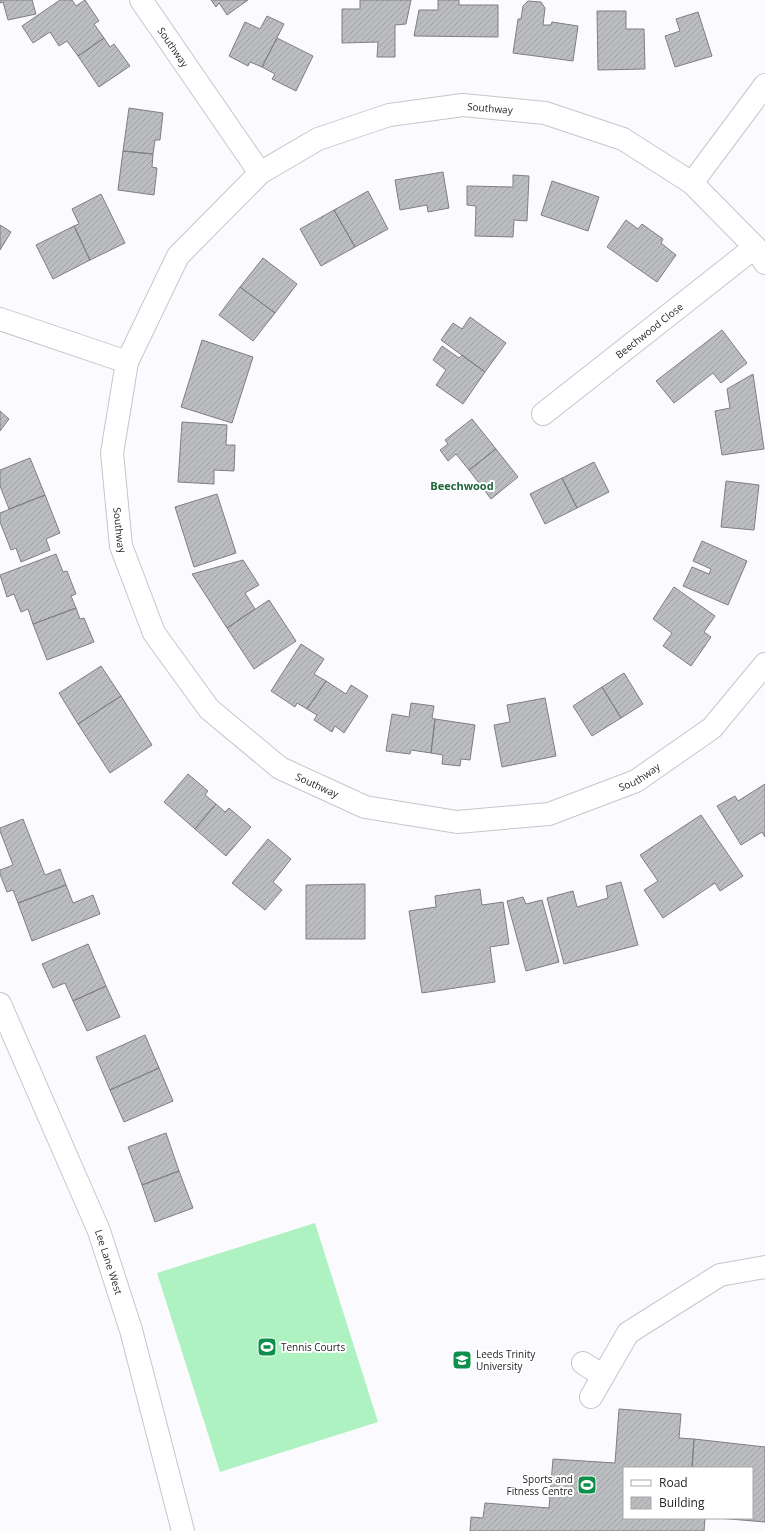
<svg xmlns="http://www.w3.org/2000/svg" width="765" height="1531" viewBox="0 0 765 1531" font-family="'Open Sans',sans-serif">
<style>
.grass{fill:#aff2c1}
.building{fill:url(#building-hatch);stroke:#7e7e83}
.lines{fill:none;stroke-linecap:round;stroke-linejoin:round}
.minor-casing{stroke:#c6c6cb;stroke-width:24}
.minor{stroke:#fff;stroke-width:22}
.labels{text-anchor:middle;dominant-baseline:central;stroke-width:4;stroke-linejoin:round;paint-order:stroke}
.street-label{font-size:10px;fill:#252527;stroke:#fff}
.poi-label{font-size:10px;fill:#252527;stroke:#fff;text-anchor:start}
.neighbourhood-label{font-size:11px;font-weight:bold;fill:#1e653a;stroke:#fff}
</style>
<defs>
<pattern id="building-hatch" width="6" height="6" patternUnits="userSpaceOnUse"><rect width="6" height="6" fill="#bcbdc1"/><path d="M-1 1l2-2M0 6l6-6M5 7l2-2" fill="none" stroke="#a1a2a6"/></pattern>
</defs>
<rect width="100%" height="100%" fill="#fbfbff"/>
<path class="grass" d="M 315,1223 L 378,1422 L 220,1472 L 157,1273 Z"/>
<path class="building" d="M 0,0 L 32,0 L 36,14 L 8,20 L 3,2 L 0,3 Z
M 60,0 L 72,0 L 76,6 L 85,0 L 99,21 L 94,24 L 104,38 L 78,56 L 67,41 L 59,46 L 50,32 L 33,43 L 22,26 Z
M 211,0 L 248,0 L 227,15 L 219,3 L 216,7 Z
M 360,0 L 411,0 L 406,24 L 395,25 L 395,57 L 377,57 L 378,42 L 342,43 L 342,9 L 360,9 Z
M 438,0 L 459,0 L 459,5 L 498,5 L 498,37 L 414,36 L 419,10 L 438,10 Z
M 528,1 L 541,2 L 545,8 L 543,25 L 551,25 L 552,22 L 578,26 L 573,61 L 513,53 L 518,19 L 521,19 L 523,6 Z
M 597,11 L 626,11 L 626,29 L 644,29 L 645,69 L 598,70 Z
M 698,12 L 712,56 L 675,67 L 665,36 L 680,31 L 676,19 Z
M 267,16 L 284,24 L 262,67 L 250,62 L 248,66 L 229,56 L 245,22 L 260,29 Z
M 104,38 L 110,47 L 114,44 L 130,66 L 99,87 L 78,56 Z
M 277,38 L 313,56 L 296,91 L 272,79 L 275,74 L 262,67 Z
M 129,108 L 163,113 L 160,140 L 155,140 L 153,154 L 123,151 Z
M 123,151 L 153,154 L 152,167 L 157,168 L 154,195 L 118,190 Z
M 443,172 L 449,208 L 428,212 L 427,205 L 400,210 L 395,180 Z
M 513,175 L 529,176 L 527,221 L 514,220 L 513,237 L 475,236 L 476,206 L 467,205 L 467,186 L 513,187 Z
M 552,181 L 599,197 L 588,231 L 541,215 Z
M 368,191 L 388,229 L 355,247 L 334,210 Z
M 101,194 L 125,243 L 90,260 L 74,226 L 79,224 L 72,209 Z
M 334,210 L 355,247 L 321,266 L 300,229 Z
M 626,220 L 638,229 L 642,224 L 663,239 L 661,243 L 676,255 L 657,282 L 607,247 Z
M 0,225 L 11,232 L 0,250 Z
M 74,226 L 90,260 L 53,279 L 36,245 Z
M 263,258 L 297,284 L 275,313 L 240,287 Z
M 240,287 L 275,313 L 253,341 L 219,315 Z
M 470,317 L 506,343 L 485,372 L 441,340 L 453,323 L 462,329 Z
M 722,330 L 747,363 L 721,383 L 713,373 L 674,403 L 656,381 Z
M 202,340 L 253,357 L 232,423 L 181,407 Z
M 442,346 L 459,358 L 462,355 L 485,372 L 463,404 L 436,385 L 446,370 L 433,360 Z
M 753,374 L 764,449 L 722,455 L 715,411 L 730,408 L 727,389 Z
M 0,411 L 9,419 L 0,431 Z
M 472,419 L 496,449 L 469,470 L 456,454 L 448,461 L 440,450 L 448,444 L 445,440 Z
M 182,422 L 227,425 L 226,445 L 235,445 L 234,471 L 214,470 L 214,484 L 178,482 Z
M 496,449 L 518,477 L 491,499 L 469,470 Z
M 30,458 L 45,495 L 9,509 L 0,486 L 0,470 Z
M 594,462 L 609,492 L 577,508 L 562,478 Z
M 562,478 L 577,508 L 545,524 L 530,494 Z
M 726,481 L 759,485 L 754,530 L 721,527 Z
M 217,494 L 236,553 L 194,567 L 175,507 Z
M 45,495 L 60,533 L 46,539 L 50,550 L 21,562 L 16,548 L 11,550 L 0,522 L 0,513 Z
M 702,541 L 747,561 L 728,605 L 683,586 L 692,567 L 709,574 L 711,569 L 693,561 Z
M 56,554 L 63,572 L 67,571 L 76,594 L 71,596 L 76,608 L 33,624 L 28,609 L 21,612 L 14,594 L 7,597 L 0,575 Z
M 243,560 L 259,585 L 245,593 L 255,609 L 227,628 L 192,574 Z
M 674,587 L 715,616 L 704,632 L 711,637 L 691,666 L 663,646 L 672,633 L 653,619 Z
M 269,600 L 296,641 L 254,669 L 227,628 Z
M 76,608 L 80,619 L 84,618 L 94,642 L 47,660 L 33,624 Z
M 301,644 L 324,659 L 314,674 L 326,681 L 307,709 L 297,703 L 295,707 L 271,691 Z
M 101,666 L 121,696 L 78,724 L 59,693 Z
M 624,673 L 643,704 L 621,718 L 602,687 Z
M 326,681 L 346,694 L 351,685 L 368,696 L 344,733 L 335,726 L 332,732 L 314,720 L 317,715 L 307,709 Z
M 602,687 L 621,718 L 592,736 L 573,706 Z
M 121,696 L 152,745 L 110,773 L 78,724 Z
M 545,698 L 556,756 L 502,767 L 494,725 L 510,722 L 507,705 Z
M 411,703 L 434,706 L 432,718 L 435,719 L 431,753 L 411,750 L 410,754 L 386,751 L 392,714 L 409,717 Z
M 435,719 L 475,725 L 470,760 L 461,759 L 460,766 L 442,764 L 443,755 L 431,753 Z
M 188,774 L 208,791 L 205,795 L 216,804 L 195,829 L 164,802 Z
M 765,784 L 765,837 L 762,832 L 741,845 L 717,806 L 735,796 L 738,801 Z
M 216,804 L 225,812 L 229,808 L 251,827 L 226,856 L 195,829 Z
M 701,815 L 743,876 L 720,891 L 715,883 L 663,918 L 644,890 L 658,881 L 640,855 Z
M 23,819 L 45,875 L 60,869 L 66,885 L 18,903 L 13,890 L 7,892 L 0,874 L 0,870 L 13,865 L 0,831 L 0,828 Z
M 268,839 L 291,859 L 273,882 L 282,890 L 265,910 L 232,883 Z
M 621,882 L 638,945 L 564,964 L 547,898 L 573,891 L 577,907 L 608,898 L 606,886 Z
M 365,884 L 365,939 L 306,939 L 306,885 Z
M 66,885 L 73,903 L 93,895 L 100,914 L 32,941 L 18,903 Z
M 480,889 L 482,905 L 503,902 L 509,944 L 490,947 L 495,982 L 422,993 L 409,911 L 436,907 L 435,896 Z
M 523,897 L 526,904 L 542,900 L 559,962 L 526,971 L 507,901 Z
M 88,944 L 106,986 L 73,1001 L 65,983 L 53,988 L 42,964 Z
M 106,986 L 120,1017 L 87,1031 L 73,1001 Z
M 145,1035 L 159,1068 L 110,1090 L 96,1057 Z
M 159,1068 L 173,1101 L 124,1122 L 110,1090 Z
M 166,1133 L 179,1171 L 142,1185 L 128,1147 Z
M 179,1171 L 193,1208 L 155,1222 L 142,1185 Z
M 619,1409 L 681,1414 L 679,1438 L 694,1439 L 692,1468 L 624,1468 L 624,1518 L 705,1518 L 704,1531 L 470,1531 L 471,1517 L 483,1518 L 485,1503 L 549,1508 L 553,1459 L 615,1463 Z
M 694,1439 L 765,1447 L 765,1522 L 718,1518 L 752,1518 L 752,1468 L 692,1468 Z"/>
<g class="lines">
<g class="minor-casing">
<g id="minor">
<path id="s1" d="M 141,0 L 260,173"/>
<path d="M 692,183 L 765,85"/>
<path id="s2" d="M 765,263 L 755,247 L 692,183 L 623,139 L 545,113 L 463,105 L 389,115 L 318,139 L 260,173 L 178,256 L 127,362 L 112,453 L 121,546 L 154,633 L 209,709 L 280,768 L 365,807 L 457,822 L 549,814 L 636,781 L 712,728 L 765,664"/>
<path d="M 0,319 L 127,362"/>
<path id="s3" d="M 543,414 L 755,247"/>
<path id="s4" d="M 0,1004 L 99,1231 L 131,1330 L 183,1531"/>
<path d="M 583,1363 L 603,1376"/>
<path d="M 591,1397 L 628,1333 L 720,1275 L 765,1267"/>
</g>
</g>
<use href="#minor" class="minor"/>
</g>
<defs>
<g id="stadium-square" transform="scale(1)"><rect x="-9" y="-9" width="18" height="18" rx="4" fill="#0e8f4b" stroke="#fff"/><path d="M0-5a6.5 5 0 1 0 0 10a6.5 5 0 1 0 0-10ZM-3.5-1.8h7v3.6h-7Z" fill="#fff"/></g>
<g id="university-square" transform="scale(1)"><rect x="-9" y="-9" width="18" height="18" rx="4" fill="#0e8f4b" stroke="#fff"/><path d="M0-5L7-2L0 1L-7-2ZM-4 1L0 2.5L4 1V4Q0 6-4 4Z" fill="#fff"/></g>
</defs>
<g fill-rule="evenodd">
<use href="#stadium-square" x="267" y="1347"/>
<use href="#university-square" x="462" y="1360"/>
<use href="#stadium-square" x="587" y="1485"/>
</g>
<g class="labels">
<g class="street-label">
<text stroke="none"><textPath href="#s1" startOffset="57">Southway</textPath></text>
<text transform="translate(490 108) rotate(5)">Southway</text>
<text stroke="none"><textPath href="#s3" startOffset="135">Beechwood Close</textPath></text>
<text stroke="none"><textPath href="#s2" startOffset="976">Southway</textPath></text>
<text stroke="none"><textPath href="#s2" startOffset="1648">Southway</textPath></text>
<text stroke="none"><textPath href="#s2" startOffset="1312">Southway</textPath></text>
<text stroke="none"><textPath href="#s4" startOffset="280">Lee Lane West</textPath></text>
</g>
<g class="poi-label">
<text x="281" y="1347">Tennis Courts</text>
<text x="476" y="1354">Leeds Trinity<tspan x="476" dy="12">University</tspan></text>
<text x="573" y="1479" text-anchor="end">Sports and<tspan x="573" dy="12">Fitness Centre</tspan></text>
</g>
<g class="neighbourhood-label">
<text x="462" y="485">Beechwood</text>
</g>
</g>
<rect x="623" y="1467" width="130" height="52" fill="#ffffff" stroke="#a8a8a9"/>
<rect x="631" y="1480" width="20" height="6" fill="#ffffff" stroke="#a8a8a9"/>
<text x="659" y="1487" font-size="12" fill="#252527">Road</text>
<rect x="631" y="1497" width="20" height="12" fill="url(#building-hatch)" stroke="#a8a8a9"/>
<text x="659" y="1507" font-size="12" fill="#252527">Building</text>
</svg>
